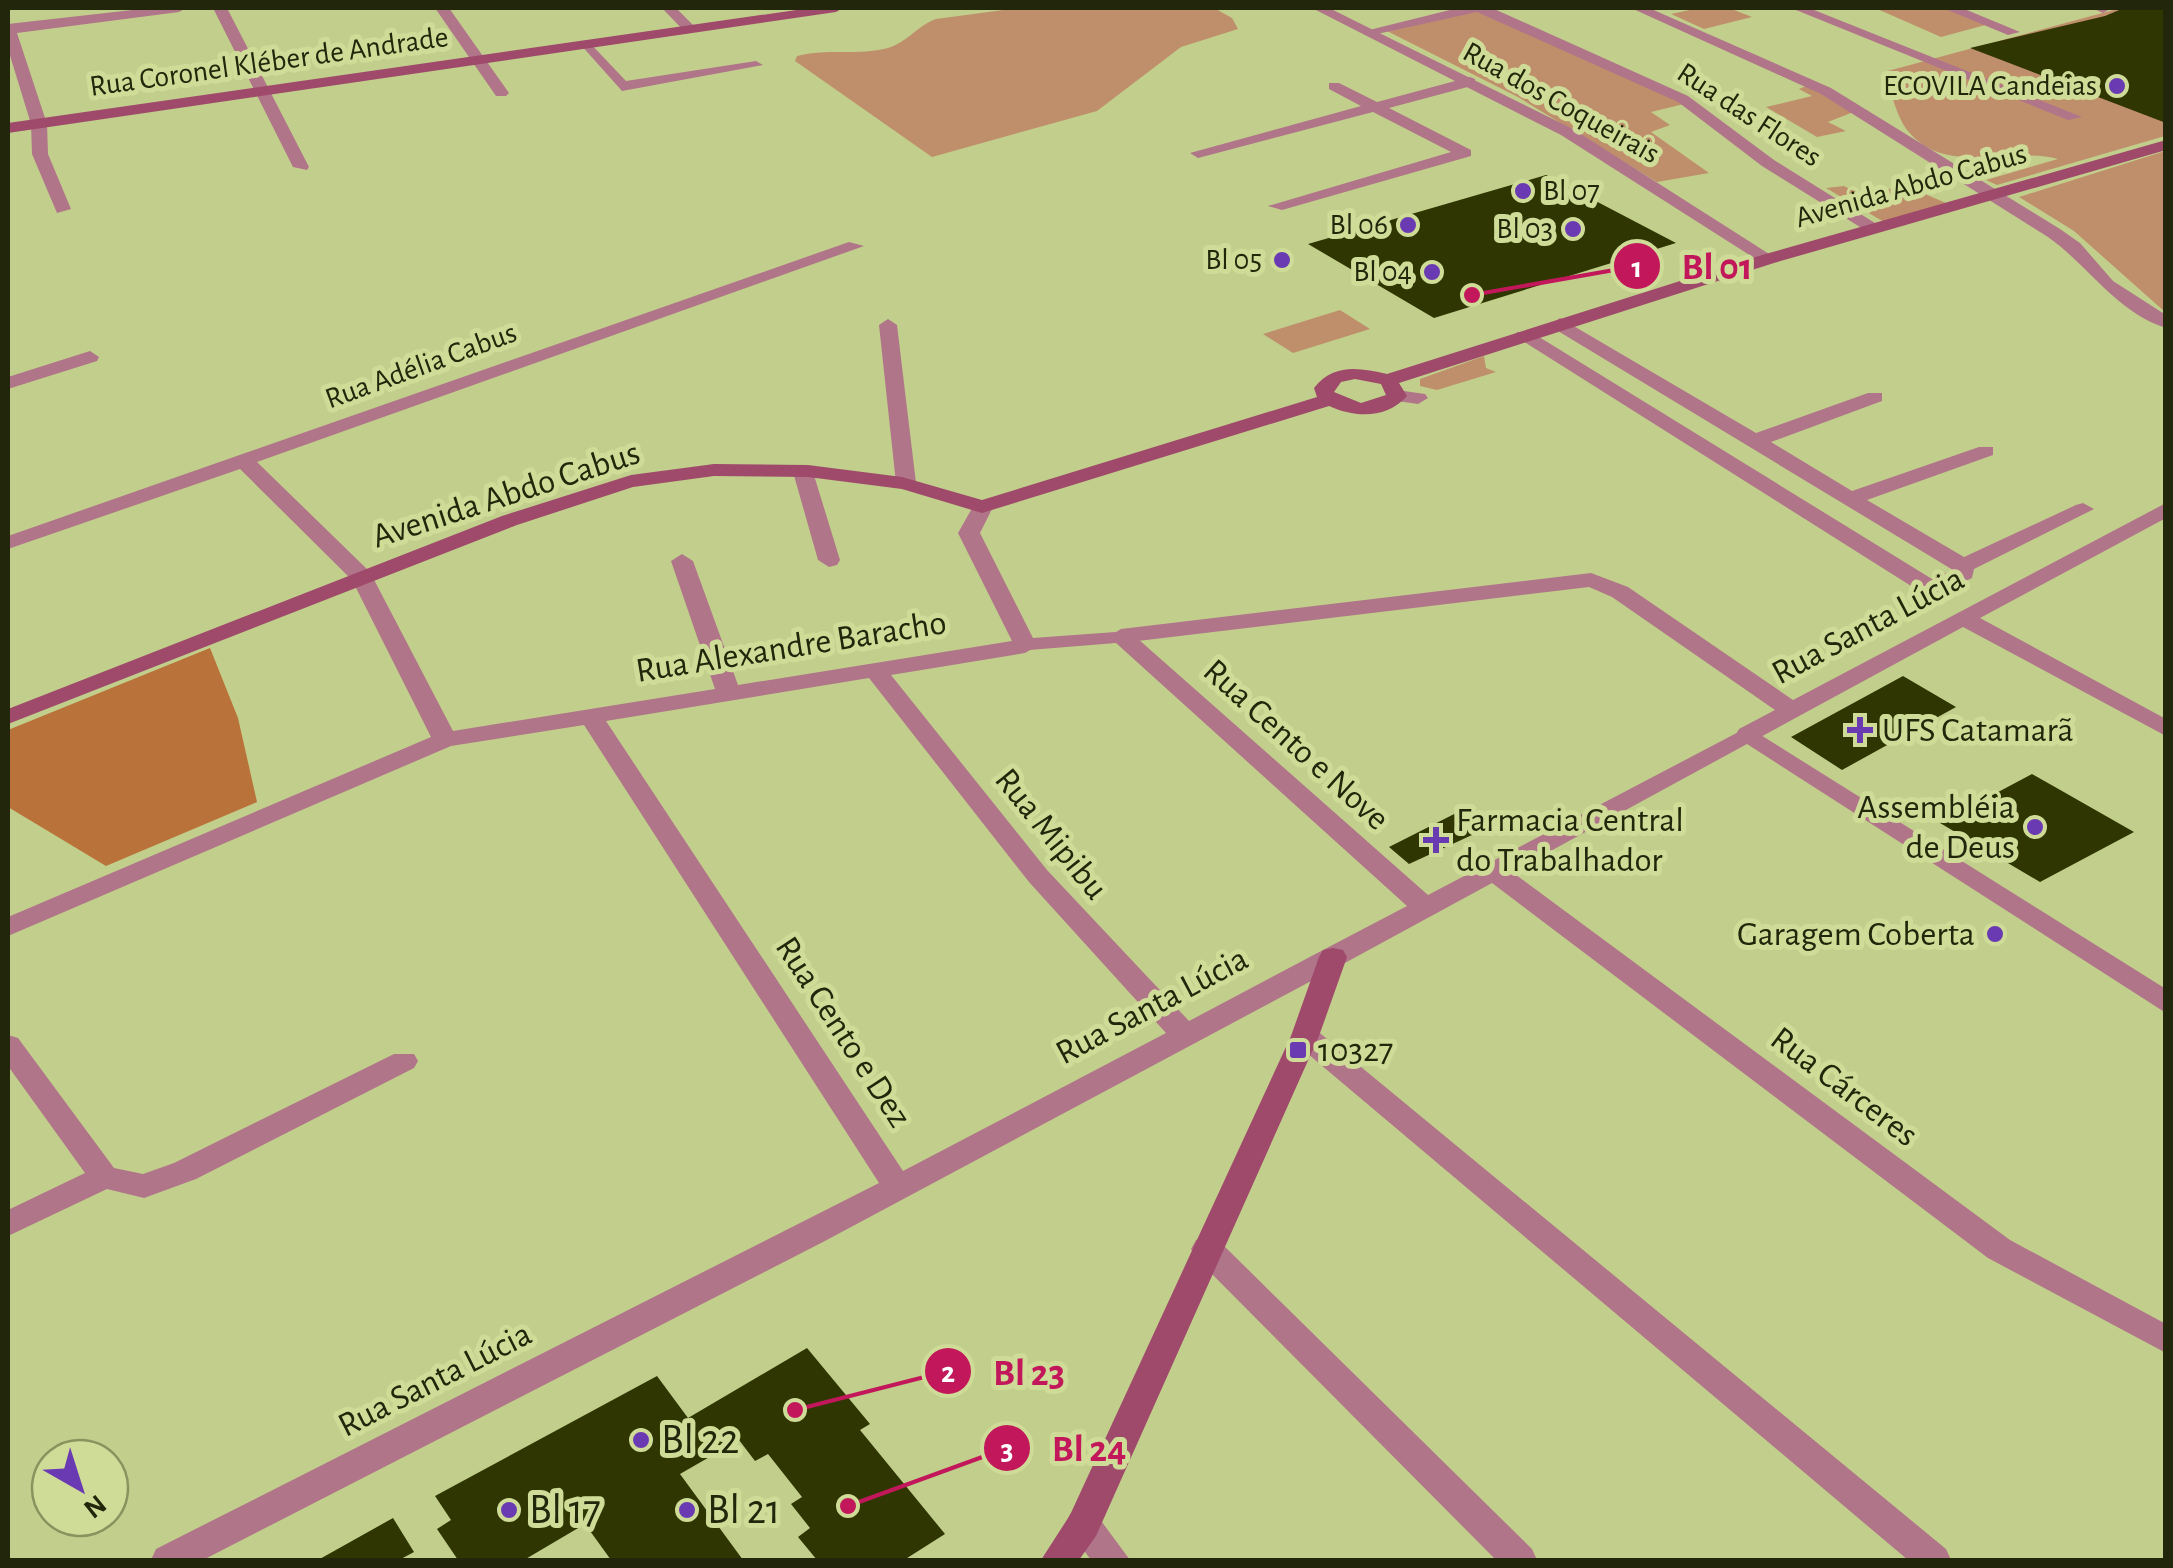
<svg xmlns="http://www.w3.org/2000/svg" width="2173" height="1568" viewBox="0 0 2173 1568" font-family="'Alegreya Sans',sans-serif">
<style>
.green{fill:#bf8f6b}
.forest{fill:#b97239}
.building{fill:#2f3602}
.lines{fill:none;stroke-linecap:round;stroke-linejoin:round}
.minor{fill:#b07589;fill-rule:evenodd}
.tertiary{fill:#b07589;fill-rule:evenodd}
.secondary{fill:#9f4a6b;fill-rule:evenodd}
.poi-dot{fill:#6a3ab2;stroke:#cfdc98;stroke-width:4}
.labels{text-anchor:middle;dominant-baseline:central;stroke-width:10;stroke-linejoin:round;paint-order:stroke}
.far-street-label{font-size:30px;fill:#22260b;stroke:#cfdc98}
.far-poi-label{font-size:30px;fill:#22260b;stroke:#cfdc98;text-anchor:end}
.street-label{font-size:35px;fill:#22260b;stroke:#cfdc98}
.poi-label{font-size:35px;fill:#22260b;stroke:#cfdc98;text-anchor:start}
.near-poi-label{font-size:42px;fill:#22260b;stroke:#cfdc98;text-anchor:start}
.leader{fill:none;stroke:#c2185b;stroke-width:4}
.callout-dot{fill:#c2185b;stroke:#cfdc98;stroke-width:4}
.mark-label{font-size:30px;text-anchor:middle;font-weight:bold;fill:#fff}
.callout-label{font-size:38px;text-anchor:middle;font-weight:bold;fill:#c2185b;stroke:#cfdc98;stroke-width:10;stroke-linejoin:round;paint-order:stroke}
</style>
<rect width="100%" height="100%" fill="#c2cf8c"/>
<path class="green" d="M 1018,8 L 1214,8 L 1232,18 L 1238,29 L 1181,47 L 1097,111 L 932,157 L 795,61 L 797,56 C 827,48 858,56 888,48 C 908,42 918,25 936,19 Z
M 1699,8 L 1729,8 L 1752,17 L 1704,29 L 1671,14 Z
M 1875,8 L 1946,8 L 1989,24 L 1941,37 Z
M 2121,8 L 2165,8 L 2165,136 L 1997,185 L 1986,180 L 2058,159 C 2008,146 1946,177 1908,131 C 1896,117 1891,89 1884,72 Z
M 1478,11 L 1684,104 L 1651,112 L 1670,125 L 1651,132 L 1709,173 L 1657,182 L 1518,97 L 1387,31 Z
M 1808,85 L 1856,111 L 1828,122 L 1846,131 L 1817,137 L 1766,107 L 1812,96 L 1799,89 Z
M 2165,151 L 2166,151 L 2165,312 L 2074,231 L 2019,197 Z
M 1844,186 L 1860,194 L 1906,186 L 1946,203 L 1884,222 L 1826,188 Z
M 1340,310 L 1370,329 L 1293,353 L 1263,334 Z
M 1484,356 L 1486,368 L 1496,372 L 1437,390 L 1420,386 L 1420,379 Z"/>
<path class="forest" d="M 210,648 L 238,718 L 257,802 L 106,866 L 8,807 L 8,730 Z"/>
<path class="building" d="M 2124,8 L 2166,8 L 2166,123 L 1970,48 L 2105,16 Z
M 1546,175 L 1676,243 L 1434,318 L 1308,244 Z
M 1903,676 L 1956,707 L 1842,770 L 1791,737 Z
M 2032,774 L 2055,787 L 2134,832 L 2040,882 L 1940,823 Z
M 1470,806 L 1496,824 L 1409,864 L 1389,847 Z
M 807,1348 L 870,1424 L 860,1430 L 945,1534 L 904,1560 L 817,1560 L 798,1537 L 810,1528 L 791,1504 L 802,1497 L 768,1454 L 755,1461 L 739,1440 L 680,1474 L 743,1560 L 611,1560 L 585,1524 L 524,1560 L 458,1560 L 437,1529 L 451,1520 L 435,1496 L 657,1376 L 688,1418 Z
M 393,1518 L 414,1552 L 399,1560 L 318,1560 Z"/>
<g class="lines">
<path class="minor" d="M 150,8 L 186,8 L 179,12 L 17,33 L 47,124 L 48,154 L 71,209 L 57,213 L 32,154 L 31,124 L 8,49 L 8,24 Z
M 213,8 L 227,8 L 309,167 L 307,170 L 293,167 Z
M 435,8 L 449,8 L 509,93 L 506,96 L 496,96 Z
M 662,8 L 676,8 L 697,29 L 685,32 Z
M 1458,8 L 1492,8 L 1688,96 L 1774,160 L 1883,228 L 1868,232 L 1762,166 L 1678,102 L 1477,12 L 1368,36 L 1361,32 Z
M 1631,8 L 1649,8 L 1831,88 L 2060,229 L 2080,243 L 2113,281 L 2166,315 L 2166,328 C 2116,312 2088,265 2048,237 L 1821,94 Z
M 1791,8 L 1809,8 L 2082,117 L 2068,120 Z
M 1943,8 L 1962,8 L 2020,32 L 2008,35 Z
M 2092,8 L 2109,8 L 2110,9 L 2103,13 Z
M 588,41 L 626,81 L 756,61 L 763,65 L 622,91 L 581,45 Z
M 1470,77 L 1475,79 L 1475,85 L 1389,108 L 1471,150 L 1471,156 L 1282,210 L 1268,206 L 1451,152 L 1373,112 L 1198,158 L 1190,153 L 1361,106 L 1329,89 L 1329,83 L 1339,83 L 1377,102 Z
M 849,242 L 864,246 L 257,462 L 370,572 L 453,731 L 715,689 L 671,561 L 682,554 L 693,561 L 738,685 L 1025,639 L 1033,641 L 1037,646 L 1025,653 L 891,675 L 1047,870 L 1189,1021 L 1323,950 L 1343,950 L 1347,957 L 1343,964 L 823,1242 L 203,1560 L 151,1560 L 156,1549 L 879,1183 L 584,725 L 451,746 L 8,936 L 8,917 L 431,737 L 352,580 L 240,469 L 8,549 L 8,536 ZM 869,678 L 1029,882 L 1166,1033 L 903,1171 L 606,721 Z
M 1560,318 L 1756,433 L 1868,393 L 1882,393 L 1882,401 L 1771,442 L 1852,491 L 1979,447 L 1993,447 L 1993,455 L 1867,500 L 1964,557 L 2076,505 L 2083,503 L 2094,509 L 1974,569 L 1972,578 L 1942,593 L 1919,591 L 1515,336 L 1517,332 L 1531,332 L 1932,579 L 1953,570 L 1553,328 L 1551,324 Z
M 888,319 L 897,325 L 916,483 L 906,489 L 896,483 L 879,325 Z
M 90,351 L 99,357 L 97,361 L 8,389 L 8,377 Z
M 1397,390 L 1425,394 L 1428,398 L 1418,404 L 1390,400 L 1387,396 Z
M 803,466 L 813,472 L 840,560 L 837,565 L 829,567 L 818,560 L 793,472 Z
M 2166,503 L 2166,518 L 1980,618 L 2166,719 L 2166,736 L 1963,627 L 1757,739 L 1739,739 L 1736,734 L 1739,729 L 1775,710 L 1612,597 L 1589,587 L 1121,643 L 1110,636 L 1121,629 L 1591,573 L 1628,587 L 1793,700 Z
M 1305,1026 L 1315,1029 L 1946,1549 L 1951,1560 L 1908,1560 L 1295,1043 L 1291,1036 L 1295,1029 Z
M 8,1035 L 18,1038 L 114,1168 L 143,1174 L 174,1163 L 394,1054 L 414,1054 L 418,1061 L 414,1068 L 196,1179 L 144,1198 L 107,1189 L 8,1236 L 8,1210 L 85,1173 L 8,1066 Z
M 1207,1237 L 1218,1240 L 1532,1549 L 1537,1560 L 1496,1560 L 1196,1258 L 1191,1249 L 1196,1240 Z
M 1083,1510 L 1096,1514 L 1130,1560 L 1091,1560 L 1065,1525 L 1070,1514 Z"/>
<path class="tertiary" d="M 1312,8 L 1329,8 L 1573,129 L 1777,259 L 1762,263 L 1561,135 Z
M 982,501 L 993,507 L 980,533 L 1033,638 L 1129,631 L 1428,895 L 1748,727 L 2166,989 L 2166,1013 L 1747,744 L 1512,872 L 2010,1240 L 2166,1324 L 2166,1353 L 1988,1258 L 1492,883 L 1343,964 L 1323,964 L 1319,957 L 1323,950 L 1407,906 L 1116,643 L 1017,651 L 958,533 L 975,503 Z"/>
<path class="secondary" d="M 810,8 L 843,8 L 836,12 L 8,133 L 8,123 Z
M 2166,140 L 2166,150 L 1774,263 L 1399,383 L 1407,396 C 1387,419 1355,418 1329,406 L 982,513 L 902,489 L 808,477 L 714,476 L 633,487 L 517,525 L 8,724 L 8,709 L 502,516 L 631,475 L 714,464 L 808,465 L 902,477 L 982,500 L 1317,397 L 1314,388 C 1334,363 1359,368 1387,374 L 1762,255 ZM 1355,379 L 1381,384 L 1386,395 L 1361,403 L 1334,392 L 1341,382 Z
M 1333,948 L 1343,950 L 1347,957 L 1319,1036 L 1096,1536 L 1079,1560 L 1041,1560 L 1070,1515 L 1291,1036 L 1319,957 L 1323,950 Z"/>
</g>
<g class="poi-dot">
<circle cx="2117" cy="86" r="10"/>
<circle cx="1523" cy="191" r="10"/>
<circle cx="1408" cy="225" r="10"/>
<circle cx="1573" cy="229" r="10"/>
<circle cx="1282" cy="260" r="10"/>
<circle cx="1432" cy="272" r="10"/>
<path d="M1855 715h10v10h10v10h-10v10h-10v-10h-10v-10h10z"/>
<circle cx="2035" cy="827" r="10"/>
<path d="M1431 825h10v10h10v10h-10v10h-10v-10h-10v-10h10z"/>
<circle cx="1995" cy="934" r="10"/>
<rect x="1288" y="1040" width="20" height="20" rx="5"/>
<circle cx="641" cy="1440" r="10"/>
<circle cx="509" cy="1510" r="10"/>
<circle cx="687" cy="1510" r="10"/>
</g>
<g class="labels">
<g class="far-street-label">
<text transform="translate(269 62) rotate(-8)">Rua Coronel Kléber de Andrade</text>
<text transform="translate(1561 103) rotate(29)">Rua dos Coqueirais</text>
<text transform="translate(1749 115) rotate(33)">Rua das Flores</text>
<text transform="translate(1911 186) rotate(-16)">Avenida Abdo Cabus</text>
<text transform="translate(421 366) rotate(-20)">Rua Adélia Cabus</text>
</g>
<g class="far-poi-label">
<text x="2097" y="86">ECOVILA Candeias</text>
<text x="1543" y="191" text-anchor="start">Bl 07</text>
<text x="1388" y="225">Bl 06</text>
<text x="1553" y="229">Bl 03</text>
<text x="1262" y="260">Bl 05</text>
<text x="1412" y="272">Bl 04</text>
</g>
<g class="street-label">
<text transform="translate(506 495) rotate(-18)">Avenida Abdo Cabus</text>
<text transform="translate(1868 626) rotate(-28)">Rua Santa Lúcia</text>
<text transform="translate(791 647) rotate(-9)">Rua Alexandre Baracho</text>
<text transform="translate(1296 745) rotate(42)">Rua Cento e Nove</text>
<text transform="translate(1051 834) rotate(51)">Rua Mipibu</text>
<text transform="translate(1152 1006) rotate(-28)">Rua Santa Lúcia</text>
<text transform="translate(843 1032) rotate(57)">Rua Cento e Dez</text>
<text transform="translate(1844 1087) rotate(37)">Rua Cárceres</text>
<text transform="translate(435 1380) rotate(-27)">Rua Santa Lúcia</text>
</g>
<g class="poi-label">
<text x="1882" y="730">UFS Catamarã</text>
<text x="2015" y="807" text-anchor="end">Assembléia<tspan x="2015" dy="40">de Deus</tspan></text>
<text x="1456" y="820">Farmacia Central<tspan x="1456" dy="40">do Trabalhador</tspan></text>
<text x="1975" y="934" text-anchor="end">Garagem Coberta</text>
<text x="1318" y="1050">10327</text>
</g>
<g class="near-poi-label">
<text x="661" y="1440">Bl 22</text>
<text x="529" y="1510">Bl 17</text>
<text x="707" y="1510">Bl 21</text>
</g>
</g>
<path class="leader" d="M1472 295L1637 266M795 1410L948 1371M848 1506L1007 1448"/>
<g class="callout-dot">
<circle cx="1472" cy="295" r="10"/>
<circle cx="795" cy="1410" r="10"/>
<circle cx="848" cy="1506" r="10"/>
<circle cx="1637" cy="266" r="25"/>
<circle cx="948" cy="1371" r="25"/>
<circle cx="1007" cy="1448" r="25"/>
</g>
<g class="mark-label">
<text x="1637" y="277">1</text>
<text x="948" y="1382">2</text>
<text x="1007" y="1459">3</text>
</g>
<g class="callout-label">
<text x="1717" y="279">Bl 01</text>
<text x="1029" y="1385">Bl 23</text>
<text x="1089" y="1461">Bl 24</text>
</g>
<rect width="2173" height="1568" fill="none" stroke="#22260b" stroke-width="20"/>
<g transform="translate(80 1488) rotate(141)"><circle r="48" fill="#cfdc98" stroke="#8a9360" stroke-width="2.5"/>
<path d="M0-8L18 38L0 25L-18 38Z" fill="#6a3ab2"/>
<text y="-15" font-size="28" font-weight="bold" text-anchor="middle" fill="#22260b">N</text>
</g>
</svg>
